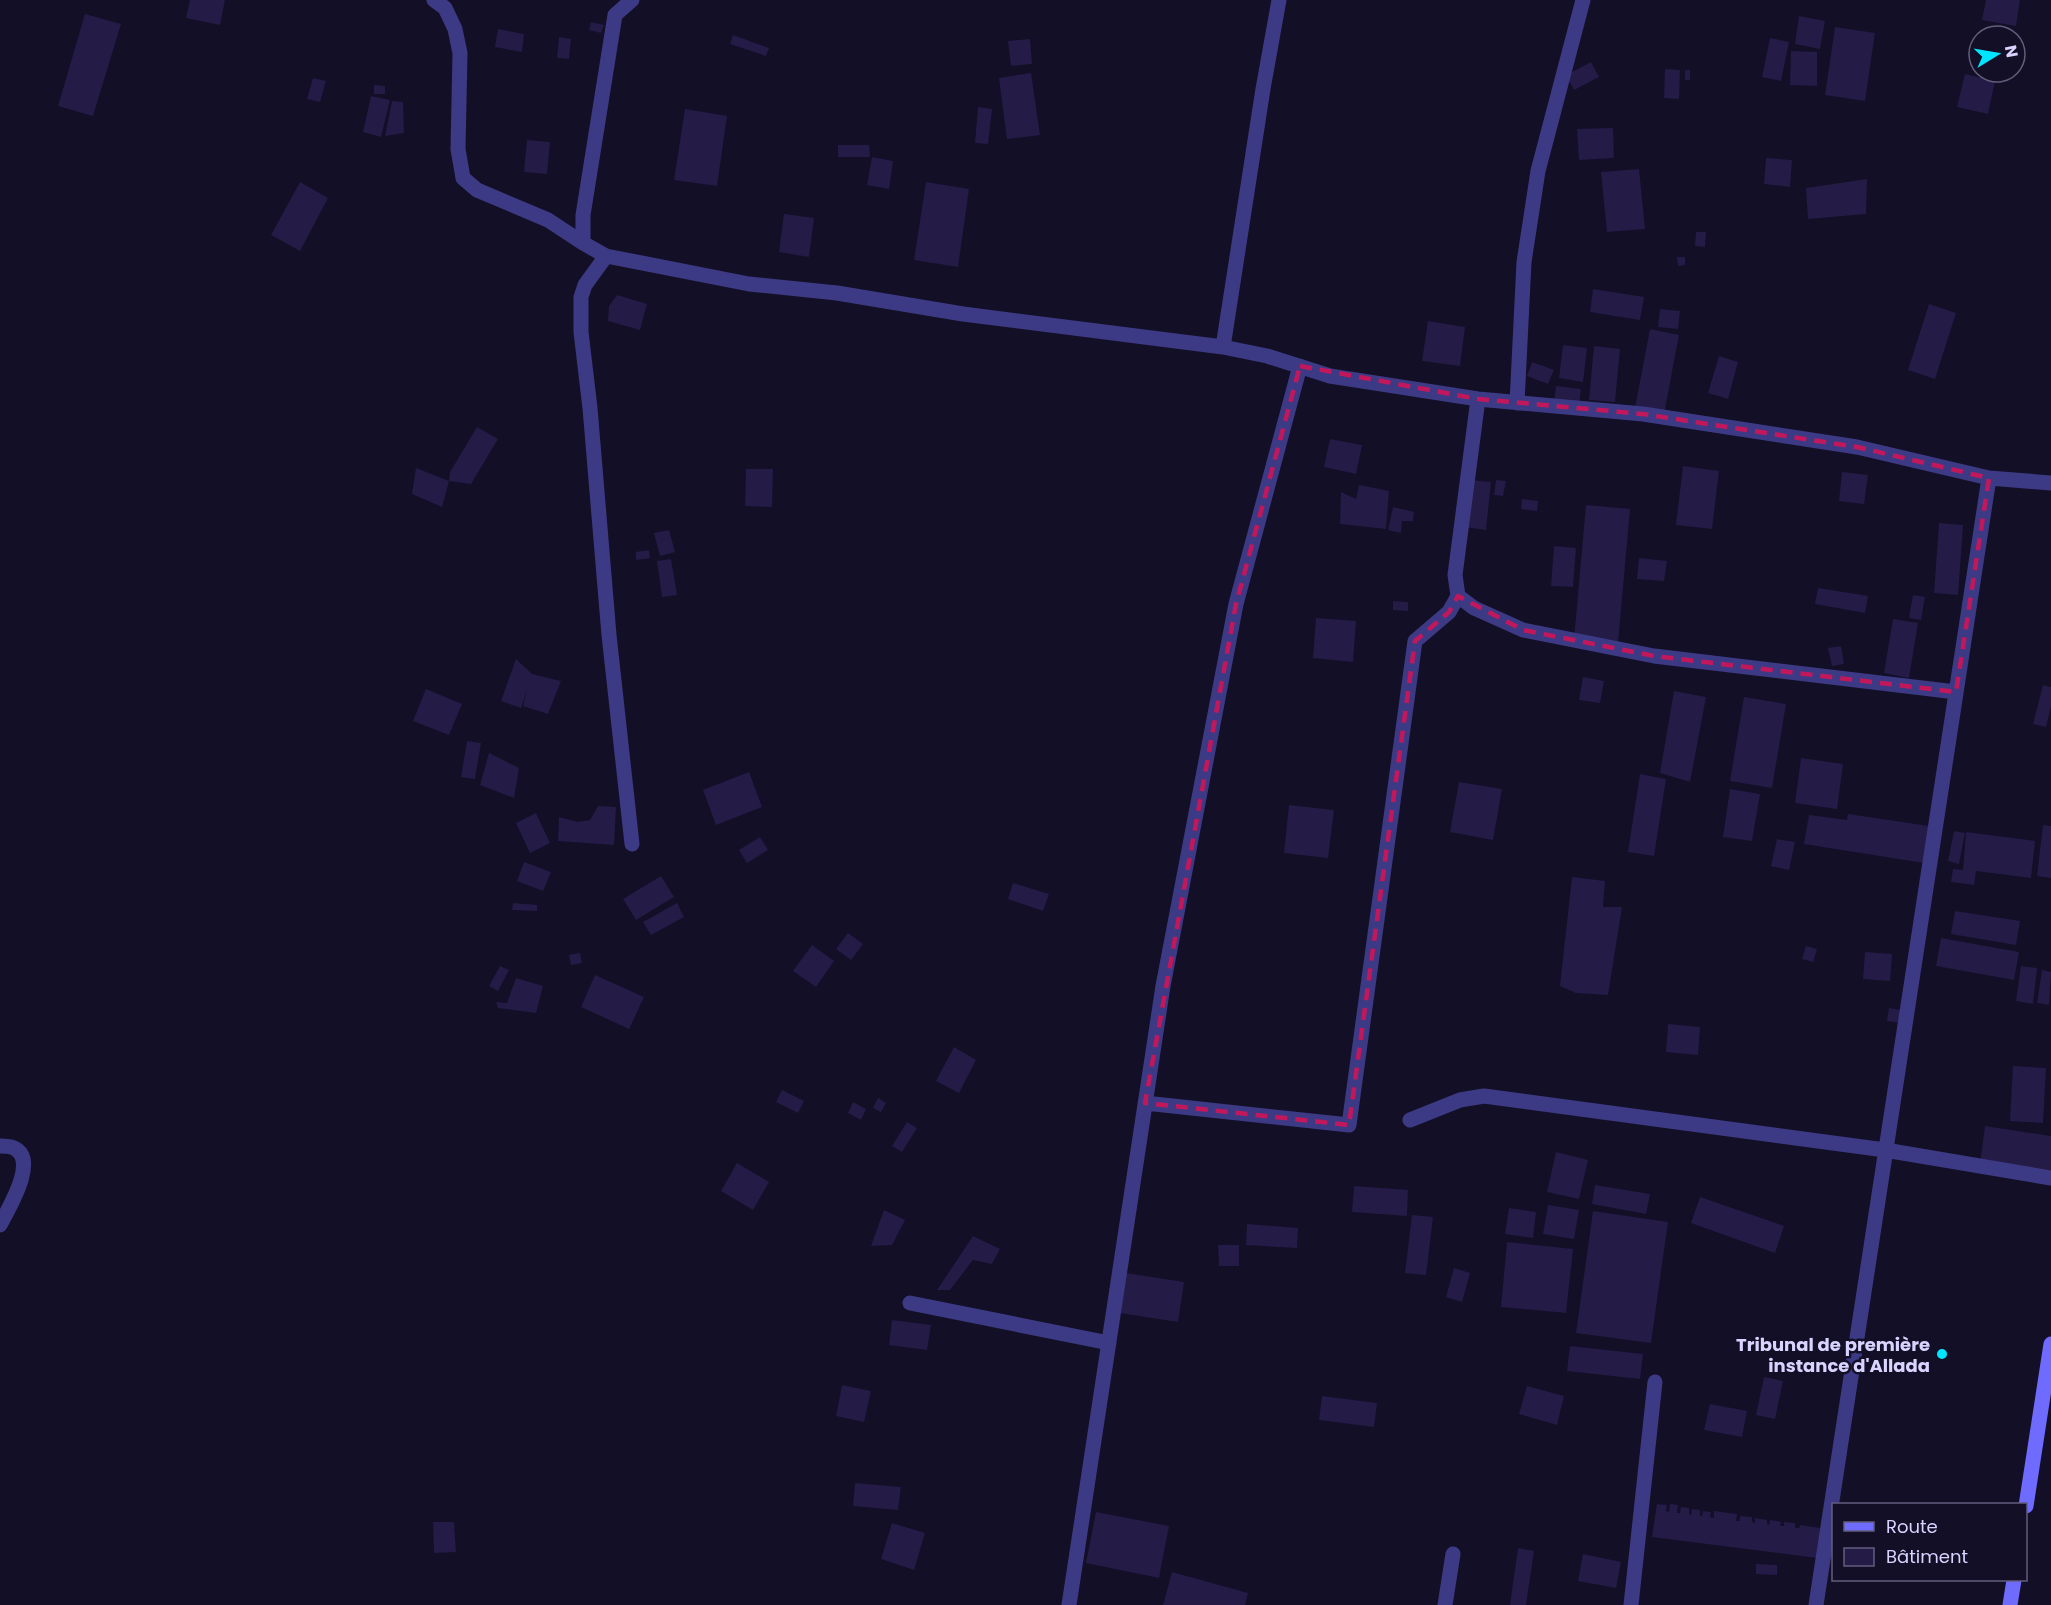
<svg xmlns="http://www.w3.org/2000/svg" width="2051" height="1605" viewBox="0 0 2051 1605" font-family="Poppins,sans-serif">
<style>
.building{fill:#241b47}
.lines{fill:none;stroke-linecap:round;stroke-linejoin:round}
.street{stroke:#3d3a85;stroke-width:15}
.secondary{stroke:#6f6bff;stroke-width:15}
.marked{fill:none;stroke:#c2185b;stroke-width:4.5;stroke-dasharray:12 8;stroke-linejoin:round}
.poi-dot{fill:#00e5ff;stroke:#130f26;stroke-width:2}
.labels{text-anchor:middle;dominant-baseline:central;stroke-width:5;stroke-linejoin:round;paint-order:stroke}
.poi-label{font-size:18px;font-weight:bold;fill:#d9d4ff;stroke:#130f26;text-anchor:end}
</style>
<rect width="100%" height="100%" fill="#130f26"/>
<path class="building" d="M 190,0 L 225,0 L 220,25 L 186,18 Z
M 1986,0 L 2020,0 L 2016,26 L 1982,20 Z
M 85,14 L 121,24 L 93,116 L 58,106 Z
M 1799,16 L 1825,21 L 1820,49 L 1795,44 Z
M 591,22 L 604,25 L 601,33 L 589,30 Z
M 1835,27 L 1875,33 L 1865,101 L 1825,95 Z
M 498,29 L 524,34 L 522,52 L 495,47 Z
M 733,35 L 769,48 L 766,56 L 730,44 Z
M 559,37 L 571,39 L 569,59 L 557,58 Z
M 1770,38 L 1789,42 L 1781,81 L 1762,77 Z
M 1030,39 L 1032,64 L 1011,66 L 1008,41 Z
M 1791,51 L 1817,52 L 1817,86 L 1790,85 Z
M 1591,62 L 1599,77 L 1574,90 L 1566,75 Z
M 1665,69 L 1680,70 L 1679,99 L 1664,98 Z
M 1685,70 L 1690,70 L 1690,80 L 1685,80 Z
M 1031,73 L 1040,135 L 1007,139 L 999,78 Z
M 1965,74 L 1995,81 L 1988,114 L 1957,107 Z
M 313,78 L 326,81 L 320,102 L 307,99 Z
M 374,85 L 385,86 L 385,94 L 374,94 Z
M 371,96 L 390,100 L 381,137 L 363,132 Z
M 392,101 L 403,102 L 404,133 L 385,136 Z
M 978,107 L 992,109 L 988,144 L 975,143 Z
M 685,109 L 727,116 L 717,186 L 674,180 Z
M 1613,128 L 1614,158 L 1579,160 L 1577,129 Z
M 527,140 L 550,142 L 547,174 L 524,172 Z
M 838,145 L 869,145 L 870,157 L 838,157 Z
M 872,157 L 893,161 L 889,189 L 867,185 Z
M 1766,158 L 1792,160 L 1790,187 L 1764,184 Z
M 1639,169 L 1645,229 L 1607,232 L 1601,172 Z
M 1867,179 L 1866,214 L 1808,219 L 1806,188 Z
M 300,182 L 328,198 L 300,251 L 271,235 Z
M 926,182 L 969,189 L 958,267 L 914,260 Z
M 784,214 L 814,218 L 809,257 L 779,252 Z
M 1696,232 L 1706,232 L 1705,247 L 1695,246 Z
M 1677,257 L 1685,257 L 1685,265 L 1678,266 Z
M 1593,289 L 1644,297 L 1640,320 L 1590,312 Z
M 617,295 L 647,304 L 640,330 L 608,321 L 609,306 Z
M 1929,304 L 1956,313 L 1935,379 L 1908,370 Z
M 1660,309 L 1680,311 L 1678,329 L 1658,327 Z
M 1428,321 L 1465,327 L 1460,366 L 1422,361 Z
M 1650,329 L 1679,335 L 1664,414 L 1635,408 Z
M 1563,345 L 1587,348 L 1583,382 L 1559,378 Z
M 1594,346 L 1620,349 L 1615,402 L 1589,400 Z
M 1719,356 L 1738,362 L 1728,399 L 1708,393 Z
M 1532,362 L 1554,370 L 1548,384 L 1527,376 Z
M 1556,386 L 1581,389 L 1579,406 L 1554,403 Z
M 477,427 L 498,439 L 471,484 L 449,481 L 450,472 Z
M 1330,439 L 1362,445 L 1356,474 L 1324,467 Z
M 1683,466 L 1719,471 L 1712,529 L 1676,525 Z
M 416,468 L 449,481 L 442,507 L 412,494 Z
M 746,469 L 773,469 L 772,507 L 745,506 Z
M 1842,472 L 1868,475 L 1864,504 L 1839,501 Z
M 1470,480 L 1491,482 L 1486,530 L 1465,527 Z
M 1496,480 L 1506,481 L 1503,496 L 1494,495 Z
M 1359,485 L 1389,491 L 1386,529 L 1340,524 L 1341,492 L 1356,499 Z
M 1522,499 L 1538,501 L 1537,511 L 1521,509 Z
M 1586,505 L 1630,509 L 1618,643 L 1574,639 Z
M 1393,507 L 1414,512 L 1413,521 L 1402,521 L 1401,533 L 1388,530 Z
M 1939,523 L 1963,525 L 1958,595 L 1934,593 Z
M 669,530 L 675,552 L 660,556 L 654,533 Z
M 1554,546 L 1576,548 L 1573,587 L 1551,586 Z
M 649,550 L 650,558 L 636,560 L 636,552 Z
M 1639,558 L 1667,561 L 1664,581 L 1637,579 Z
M 671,559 L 677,595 L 662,597 L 657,561 Z
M 1818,588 L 1868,596 L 1865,613 L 1815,604 Z
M 1913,595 L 1925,597 L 1921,620 L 1909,618 Z
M 1393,601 L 1408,602 L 1408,611 L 1393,610 Z
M 1316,618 L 1356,621 L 1353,662 L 1313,658 Z
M 1893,619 L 1918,623 L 1909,678 L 1884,673 Z
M 1841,646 L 1844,664 L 1832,666 L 1828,648 Z
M 516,659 L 532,674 L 561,681 L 548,714 L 523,706 L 527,690 L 521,708 L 501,701 Z
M 1583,677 L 1604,681 L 1600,703 L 1579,700 Z
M 2043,685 L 2051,687 L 2051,706 L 2046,727 L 2033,724 Z
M 426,689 L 462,704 L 449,735 L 413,721 Z
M 1674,691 L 1706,697 L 1690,782 L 1660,773 Z
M 1744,697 L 1786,704 L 1772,788 L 1730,781 Z
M 467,741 L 481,743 L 475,779 L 461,777 Z
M 489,753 L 519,768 L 514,798 L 480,785 Z
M 1801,758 L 1843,764 L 1837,809 L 1795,803 Z
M 749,772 L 762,807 L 716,825 L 703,790 Z
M 1640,774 L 1666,779 L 1654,856 L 1628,852 Z
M 1459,782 L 1502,789 L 1493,840 L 1450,832 Z
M 1730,789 L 1760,794 L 1752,841 L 1723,837 Z
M 1289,805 L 1334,810 L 1328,858 L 1284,853 Z
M 598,806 L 616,807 L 614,845 L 558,841 L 559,817 L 578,822 L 590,820 Z
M 536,813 L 550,843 L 530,853 L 516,823 Z
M 1848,814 L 1929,826 L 1924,863 L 1804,844 L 1809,815 L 1847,820 Z
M 2043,825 L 2051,826 L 2051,878 L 2037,876 Z
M 1954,831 L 1965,833 L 1959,864 L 1948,861 Z
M 1966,832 L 2035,841 L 2031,878 L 1976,871 L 1974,885 L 1951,882 L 1953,869 L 1963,870 Z
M 760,837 L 768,850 L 747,863 L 739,850 Z
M 1777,839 L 1795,842 L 1789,870 L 1771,866 Z
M 524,862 L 551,872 L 543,891 L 517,881 Z
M 661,876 L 674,897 L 636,920 L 623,899 Z
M 1572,877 L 1605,881 L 1603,907 L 1622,907 L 1608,995 L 1576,993 L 1560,986 Z
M 1013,883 L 1049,894 L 1043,911 L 1008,899 Z
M 513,903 L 537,905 L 537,911 L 512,910 Z
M 677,903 L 684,917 L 651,935 L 643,922 Z
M 1955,911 L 2020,921 L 2016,945 L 1951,934 Z
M 848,933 L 863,944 L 851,960 L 836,949 Z
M 1941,938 L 2019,952 L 2014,980 L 1936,966 Z
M 812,945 L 834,961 L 816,987 L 793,971 Z
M 1806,946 L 1817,949 L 1813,962 L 1802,959 Z
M 1865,952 L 1892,954 L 1890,981 L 1863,979 Z
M 580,953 L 582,963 L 571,965 L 569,955 Z
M 500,966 L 509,970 L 498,991 L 489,986 Z
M 2021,966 L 2037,968 L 2033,1004 L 2016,1001 Z
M 2042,970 L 2051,972 L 2049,1005 L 2037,1003 Z
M 595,975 L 644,997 L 629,1029 L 581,1007 Z
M 516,978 L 543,986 L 536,1013 L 498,1008 L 496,1002 L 507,1003 Z
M 1889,1008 L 1901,1010 L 1900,1023 L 1887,1021 Z
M 1668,1024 L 1700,1027 L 1698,1055 L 1666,1052 Z
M 954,1047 L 976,1060 L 959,1093 L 936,1081 Z
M 2013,1066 L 2046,1068 L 2043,1123 L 2010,1121 Z
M 782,1090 L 804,1101 L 798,1113 L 776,1102 Z
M 878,1098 L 886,1103 L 881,1112 L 873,1108 Z
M 853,1102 L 866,1109 L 861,1120 L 848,1113 Z
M 907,1122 L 917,1128 L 902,1152 L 892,1146 Z
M 1985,1126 L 2051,1136 L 2051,1175 L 1980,1164 Z
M 1556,1152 L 1588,1160 L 1579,1199 L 1547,1192 Z
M 737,1163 L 769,1182 L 753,1210 L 721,1191 Z
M 1595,1185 L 1650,1194 L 1646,1214 L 1592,1204 Z
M 1354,1186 L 1408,1190 L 1407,1216 L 1352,1212 Z
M 1700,1197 L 1784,1226 L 1775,1253 L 1691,1223 Z
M 1548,1205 L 1579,1210 L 1574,1239 L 1543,1234 Z
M 1509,1208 L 1536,1212 L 1533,1238 L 1505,1234 Z
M 884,1210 L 905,1220 L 892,1245 L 871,1246 Z
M 1593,1211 L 1668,1222 L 1651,1343 L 1576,1333 Z
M 1412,1215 L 1433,1217 L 1426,1275 L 1405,1273 Z
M 1247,1224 L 1298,1228 L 1297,1248 L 1246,1245 Z
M 973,1236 L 1000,1249 L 992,1264 L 973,1260 L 950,1290 L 937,1290 Z
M 1507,1242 L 1573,1249 L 1566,1313 L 1501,1307 Z
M 1218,1245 L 1239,1245 L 1239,1266 L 1219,1266 Z
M 1454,1268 L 1470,1273 L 1462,1302 L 1446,1297 Z
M 1126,1273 L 1184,1282 L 1178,1322 L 1120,1313 Z
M 892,1320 L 931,1325 L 927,1350 L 889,1345 Z
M 1570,1346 L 1643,1354 L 1640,1379 L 1567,1371 Z
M 1764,1377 L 1783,1381 L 1775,1419 L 1756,1415 Z
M 842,1385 L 871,1391 L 864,1422 L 836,1416 Z
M 1527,1386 L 1564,1396 L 1557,1425 L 1519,1414 Z
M 1322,1396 L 1377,1403 L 1374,1427 L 1319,1420 Z
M 1710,1404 L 1747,1411 L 1742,1437 L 1704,1430 Z
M 855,1483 L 901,1487 L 898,1510 L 853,1506 Z
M 1657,1504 L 1667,1505 L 1666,1511 L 1669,1512 L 1670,1504 L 1678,1505 L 1677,1513 L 1680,1513 L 1681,1507 L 1689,1508 L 1689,1514 L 1691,1515 L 1692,1509 L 1700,1510 L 1700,1516 L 1702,1516 L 1703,1511 L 1711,1512 L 1710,1517 L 1714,1518 L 1714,1511 L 1737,1514 L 1736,1521 L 1740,1521 L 1740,1516 L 1752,1517 L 1752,1522 L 1755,1523 L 1755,1518 L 1767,1520 L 1767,1524 L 1769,1525 L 1770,1520 L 1781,1522 L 1780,1526 L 1784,1526 L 1784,1522 L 1795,1523 L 1795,1528 L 1799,1528 L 1800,1525 L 1820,1528 L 1817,1558 L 1652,1537 Z
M 1096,1512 L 1169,1526 L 1159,1578 L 1086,1563 Z
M 433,1522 L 454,1522 L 456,1552 L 434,1553 Z
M 892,1523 L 925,1533 L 914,1570 L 881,1559 Z
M 1518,1548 L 1534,1551 L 1526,1605 L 1510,1605 Z
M 1583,1554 L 1621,1562 L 1616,1588 L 1578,1581 Z
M 1756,1564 L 1777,1565 L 1777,1575 L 1756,1574 Z
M 1172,1572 L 1248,1593 L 1245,1605 L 1163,1605 Z"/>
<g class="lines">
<path class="street" d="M 434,0 L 445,8 L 455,29 L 460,53 L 458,149 L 463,178 L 477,190 L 548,220 L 583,243 L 606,256 L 749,284 L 837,293 L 963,314 L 1223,347 L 1267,356 L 1330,376 L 1478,399 L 1643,414 L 1857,447 L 1989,478 L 2051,483
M 583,243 L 583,215 L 615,15 L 632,0
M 606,256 L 585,285 L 581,297 L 581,332 L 590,408 L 609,635 L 632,844
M 1223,347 L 1263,89 L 1279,0
M 1478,399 L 1455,575 L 1458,596 L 1474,608 L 1523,630 L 1654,656 L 1956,692
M 1517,403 L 1524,262 L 1538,171 L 1583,0
M 1145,1103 L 1349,1125 L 1415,641 L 1449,612 L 1458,596
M 1410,1120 L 1460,1100 L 1484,1096 L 1885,1150 L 2051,1178
M 0,1146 C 4,1146 10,1146 14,1148 C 39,1160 8,1209 0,1225
M 910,1303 L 1109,1343
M 1069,1605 L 1163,986 L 1236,604 L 1300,366
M 1445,1605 L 1453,1554
M 1631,1605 L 1655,1382
M 1816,1605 L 1989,478"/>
<path class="secondary" d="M 2026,1506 L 2051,1344
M 2010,1605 L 2014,1580"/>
</g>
<path class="marked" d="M 1300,366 L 1478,399 L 1643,414 L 1857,447 L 1989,478 L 1956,692 L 1654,656 L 1523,630 L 1458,596 L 1449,612 L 1415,641 L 1349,1125 L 1145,1103 L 1236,604 Z"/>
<circle class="poi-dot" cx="1942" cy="1354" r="6"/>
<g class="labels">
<g class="poi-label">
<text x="1930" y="1344">Tribunal de première<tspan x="1930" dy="21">instance d'Allada</tspan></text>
</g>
</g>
<rect x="1832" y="1503" width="195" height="78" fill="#130f26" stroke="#625e7d" stroke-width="1.5"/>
<rect x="1844" y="1522" width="30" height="9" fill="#6f6bff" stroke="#625e7d" stroke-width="1.5"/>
<text x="1886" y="1533" font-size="18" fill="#d9d4ff">Route</text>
<rect x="1844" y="1548" width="30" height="18" fill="#241b47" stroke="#625e7d" stroke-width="1.5"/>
<text x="1886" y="1563" font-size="18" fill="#d9d4ff">Bâtiment</text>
<g transform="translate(1997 54) rotate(79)"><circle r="28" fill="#130f26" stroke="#625e7d" stroke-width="1.5"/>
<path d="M0-4.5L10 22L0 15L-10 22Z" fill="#00e5ff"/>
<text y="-9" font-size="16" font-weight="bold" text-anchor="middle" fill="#d9d4ff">N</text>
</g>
</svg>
